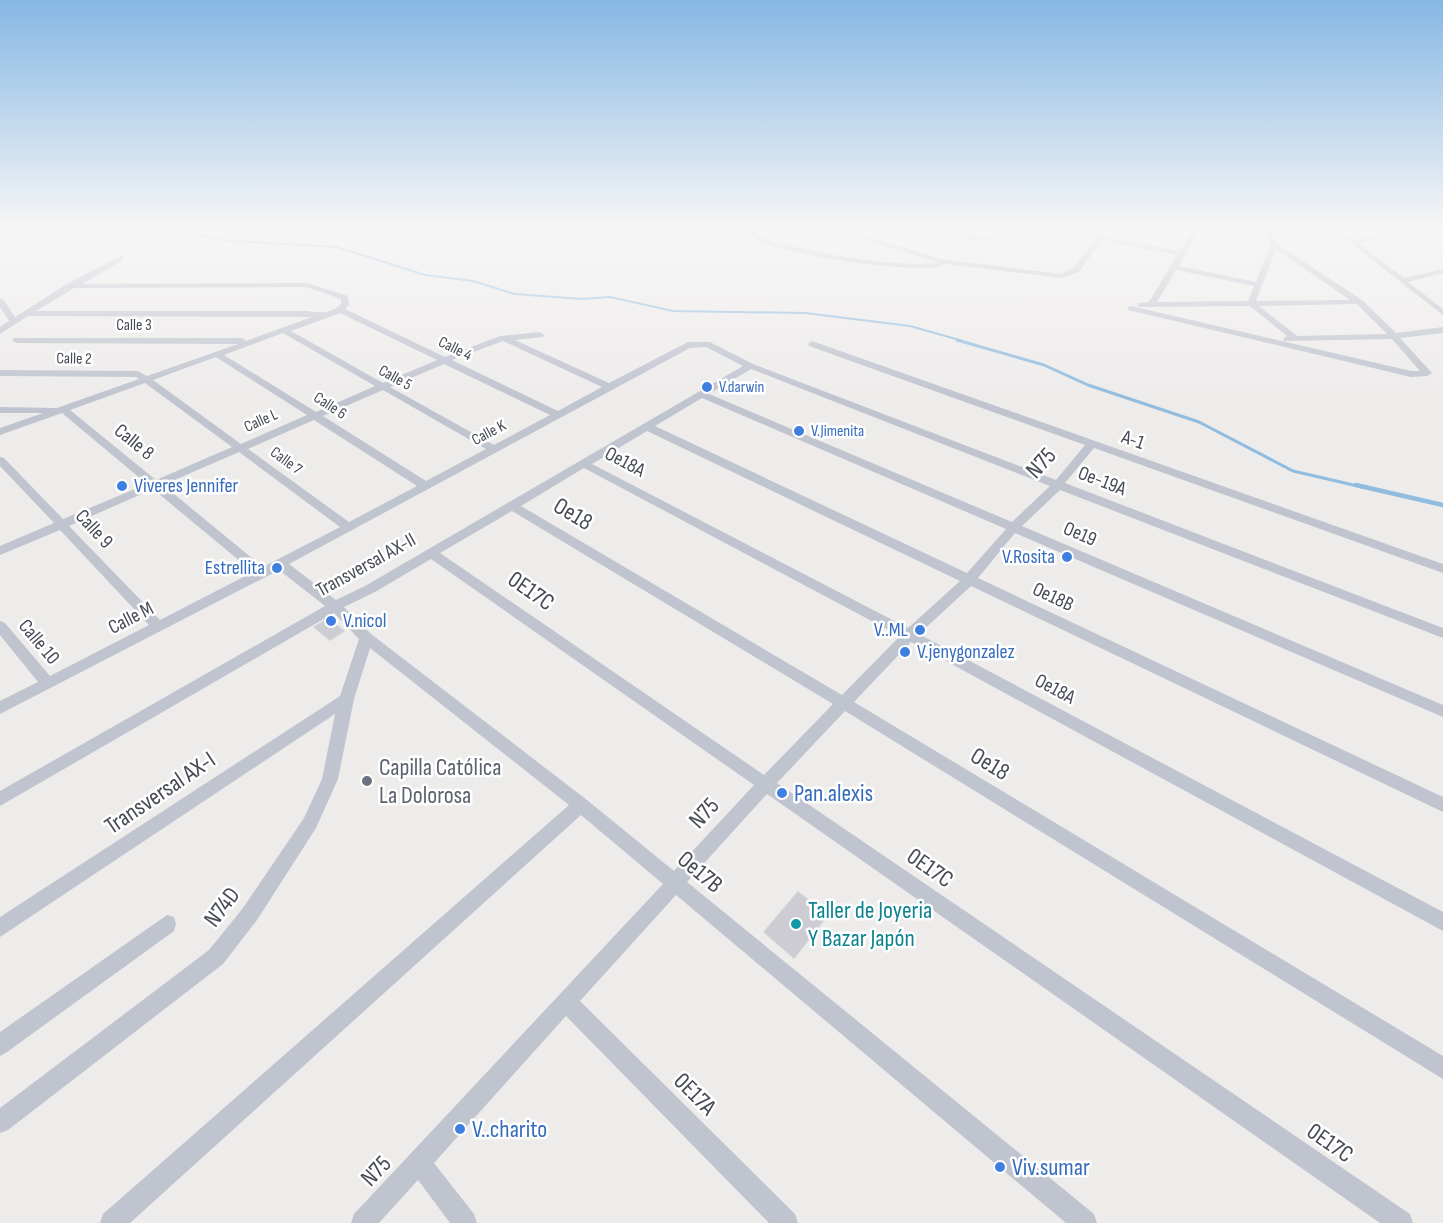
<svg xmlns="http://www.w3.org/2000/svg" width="1443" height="1223" viewBox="0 0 1443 1223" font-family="'Sofia Sans Condensed',sans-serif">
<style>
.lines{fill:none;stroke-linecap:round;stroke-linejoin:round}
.stream-far2{stroke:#90bcdf;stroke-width:2}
.stream-far1{stroke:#90bcdf;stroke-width:3}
.stream{stroke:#90bcdf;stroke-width:4.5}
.building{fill:#ccccd2;stroke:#d0d0d6;stroke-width:1.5}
.street{fill:#c0c4cf;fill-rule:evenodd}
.secondary{fill:#c0c4d2;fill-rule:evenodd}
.shop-dot{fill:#3f7fe0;stroke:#fff;stroke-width:2}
.worship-dot{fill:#6b7280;stroke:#fff;stroke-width:2}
.culture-dot{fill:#0f9aa8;stroke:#fff;stroke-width:2}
.labels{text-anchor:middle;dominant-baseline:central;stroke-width:5;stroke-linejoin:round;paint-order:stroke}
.far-street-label{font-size:16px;fill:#464b56;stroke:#fff}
.far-shop-label{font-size:16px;fill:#366cbe;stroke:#fff;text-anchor:start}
.street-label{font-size:20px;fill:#464b56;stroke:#fff}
.shop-label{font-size:20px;fill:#366cbe;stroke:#fff;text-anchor:start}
.near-street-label{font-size:24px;fill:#464b56;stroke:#fff}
.near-worship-label{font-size:24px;fill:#5b616d;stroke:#fff;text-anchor:start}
.near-shop-label{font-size:24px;fill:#366cbe;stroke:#fff;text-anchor:start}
.near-culture-label{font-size:24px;fill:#0d838f;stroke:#fff;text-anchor:start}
</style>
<rect width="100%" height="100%" fill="#eeeceb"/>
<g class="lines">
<path class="stream-far2" d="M 150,227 L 232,241 L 337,247 L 425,275 L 473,281 L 515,294 L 582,299 L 610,297 L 673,311 L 805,313 L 910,326 L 963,341"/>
<path class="stream-far1" d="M 957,340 L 1044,365 L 1088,385 L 1199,422 L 1293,471 L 1362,487"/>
<path class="stream" d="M 1356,485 L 1443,505"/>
</g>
<path class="building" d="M 328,619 L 344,631 L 330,640 L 314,627 Z
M 798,892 L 828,915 L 794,958 L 764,932 Z"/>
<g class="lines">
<path class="street" d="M 737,227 C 752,227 761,238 775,242 C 825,255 888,267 939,263 L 824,227 L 836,227 L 941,259 L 1061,274 L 1073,268 L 1105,227 L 1112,227 L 1105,237 L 1180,251 L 1194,227 L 1201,227 L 1179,266 L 1256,282 L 1270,245 L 1262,227 L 1269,227 L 1277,244 L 1362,300 L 1396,333 L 1443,327 L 1443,333 L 1400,338 L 1432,373 L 1427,376 L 1411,377 L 1128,310 L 1127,308 L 1131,306 L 1411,371 L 1420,371 L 1392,339 L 1284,341 L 1283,339 L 1287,336 L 1250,306 L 1138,307 L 1138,303 L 1149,302 L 1177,255 L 1102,240 L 1079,272 L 1062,278 L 944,264 L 941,267 C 892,271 817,259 770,245 C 759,242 746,234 737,227 ZM 1276,249 L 1350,300 L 1256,301 ZM 1176,270 L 1254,286 L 1248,301 L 1157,302 ZM 1357,304 L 1387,334 L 1297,336 L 1259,306 Z
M 918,227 C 940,227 961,236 983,235 C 998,235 1010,227 1024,227 C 995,246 948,241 918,227 Z
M 1330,227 L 1338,227 L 1355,241 L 1410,227 L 1424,227 L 1359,244 L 1404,278 L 1443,269 L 1443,273 L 1408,282 L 1443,309 L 1443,315 Z
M 120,256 L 123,256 L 123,260 L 82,284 L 307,283 L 348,296 L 349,305 L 345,309 L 445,357 L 500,336 L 540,332 L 544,335 L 543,337 L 515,340 L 609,383 L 688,342 L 710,342 L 753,364 L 1056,480 L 1085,445 L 809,346 L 808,344 L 812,341 L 1443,564 L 1443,573 L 1094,448 L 1065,483 L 1443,628 L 1443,638 L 1060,490 L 1022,526 L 1443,705 L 1443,717 L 1015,533 L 978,578 L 1443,797 L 1443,812 L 971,586 L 919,634 L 1443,912 L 1443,931 L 911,642 L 854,702 L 1443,1056 L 1443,1079 L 845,711 L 777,783 L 1410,1214 L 1413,1223 L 1380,1223 L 767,794 L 687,882 L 1094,1214 L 1097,1223 L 1066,1223 L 676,895 L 580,1001 L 795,1214 L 798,1223 L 769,1223 L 566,1016 L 434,1163 L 474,1214 L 477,1223 L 450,1223 L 418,1180 L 379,1223 L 351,1223 L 354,1214 L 663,884 L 581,815 L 130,1223 L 100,1223 L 103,1214 L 569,805 L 370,648 L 354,699 L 338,779 L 316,828 L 257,920 L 223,964 L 8,1130 L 0,1133 L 0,1108 L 209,950 L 243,908 L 304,818 L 322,779 L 335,714 L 0,937 L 0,917 L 340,696 L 359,639 L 334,613 L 0,806 L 0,791 L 325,606 L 279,570 L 0,714 L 0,701 L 38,682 L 0,635 L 0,621 L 5,623 L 50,676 L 149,625 L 60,530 L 0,555 L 0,546 L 54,523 L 0,466 L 0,457 L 4,458 L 63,519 L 147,484 L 62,413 L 0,435 L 0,428 L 43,413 L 0,413 L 0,407 L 57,408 L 139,379 L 136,377 L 0,376 L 0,370 L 138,371 L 147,376 L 238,344 L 16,343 L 12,340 L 13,338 L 242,338 L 246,341 L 312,317 L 28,316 L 0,334 L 0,327 L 9,321 L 0,307 L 0,299 L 3,299 L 15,317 L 67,284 ZM 306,287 L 341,299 L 341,304 C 331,314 319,313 307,311 L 36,311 L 74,288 ZM 340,313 L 437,360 L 383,383 L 291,331 ZM 283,333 L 375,386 L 316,412 L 224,355 ZM 503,341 L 602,387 L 558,411 L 452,360 ZM 706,347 L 743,366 L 365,586 L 336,600 L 289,564 L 690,348 ZM 216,357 L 307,415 L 241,444 L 153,380 ZM 444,364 L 550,415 L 494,445 L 390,387 ZM 751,369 L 1050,486 L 1012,522 L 709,394 ZM 145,383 L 232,447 L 156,480 L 70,410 ZM 383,390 L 486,449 L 426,481 L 323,416 ZM 702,398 L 1006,529 L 967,573 L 655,426 ZM 314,420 L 417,486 L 349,522 L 248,449 ZM 647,431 L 960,581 L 908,628 L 592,464 ZM 239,452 L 340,527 L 263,567 L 163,485 ZM 584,468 L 900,636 L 842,695 L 521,506 ZM 153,489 L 253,572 L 160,620 L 69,526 ZM 512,511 L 833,704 L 764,775 L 440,553 ZM 431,559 L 754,785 L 674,871 L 587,800 L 371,634 L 344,607 L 375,592 Z
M 167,915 L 174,917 L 176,924 L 174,931 L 7,1052 L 0,1056 L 0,1032 Z"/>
<path class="secondary" d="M 1425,227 L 1443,229 L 1443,235 L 1426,229 Z"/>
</g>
<linearGradient id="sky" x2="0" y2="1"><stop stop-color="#85b7e4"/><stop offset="0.57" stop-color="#f7f6f6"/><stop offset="1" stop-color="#f7f6f6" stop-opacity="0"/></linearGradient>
<rect width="1443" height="399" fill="url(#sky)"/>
<g class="shop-dot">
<circle cx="707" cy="387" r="6"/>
<circle cx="799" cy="431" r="6"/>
<circle cx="122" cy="486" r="6"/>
<circle cx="1067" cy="557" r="6"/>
<circle cx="277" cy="568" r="6"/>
<circle cx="331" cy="621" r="6"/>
<circle cx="920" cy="630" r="6"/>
<circle cx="905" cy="652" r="6"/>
<circle cx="782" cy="793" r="6"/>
<circle cx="460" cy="1129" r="6"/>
<circle cx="1000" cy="1167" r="6"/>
</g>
<circle class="worship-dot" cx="367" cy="781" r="6"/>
<circle class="culture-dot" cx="796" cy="924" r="6"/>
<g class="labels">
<g class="far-street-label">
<text x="134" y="325">Calle 3</text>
<text transform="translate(455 349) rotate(26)">Calle 4</text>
<text transform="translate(74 359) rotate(1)">Calle 2</text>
<text transform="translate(395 378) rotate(29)">Calle 5</text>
<text transform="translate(330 406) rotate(33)">Calle 6</text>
<text transform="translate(261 421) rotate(-24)">Calle L</text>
<text transform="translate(489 433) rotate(-28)">Calle K</text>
<text transform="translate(286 461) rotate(36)">Calle 7</text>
</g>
<g class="far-shop-label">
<text x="719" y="387">V.darwin</text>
<text x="811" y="431">V.Jimenita</text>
</g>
<g class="street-label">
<text transform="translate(1133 440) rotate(19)">A-1</text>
<text transform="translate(134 442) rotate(39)">Calle 8</text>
<text transform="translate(625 462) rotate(28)">Oe18A</text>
<text transform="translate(1102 481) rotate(21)">Oe-19A</text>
<text transform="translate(94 529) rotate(47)">Calle 9</text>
<text transform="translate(1080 534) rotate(23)">Oe19</text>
<text transform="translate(366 565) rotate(-29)">Transversal AX-II</text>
<text transform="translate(1053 597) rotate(25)">Oe18B</text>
<text transform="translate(131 618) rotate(-27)">Calle M</text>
<text transform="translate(39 642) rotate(50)">Calle 10</text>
<text transform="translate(1055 689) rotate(28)">Oe18A</text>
</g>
<g class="shop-label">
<text x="134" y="486">Viveres Jennifer</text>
<text x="1055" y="557" text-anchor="end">V.Rosita</text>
<text x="265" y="568" text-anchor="end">Estrellita</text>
<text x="343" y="621">V.nicol</text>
<text x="908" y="630" text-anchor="end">V..ML</text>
<text x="917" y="652">V.jenygonzalez</text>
</g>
<g class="near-street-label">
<text transform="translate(1041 463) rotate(-48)">N75</text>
<text transform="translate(573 514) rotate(31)">Oe18</text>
<text transform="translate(531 591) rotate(35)">0E17C</text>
<text transform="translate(990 764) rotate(31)">Oe18</text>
<text transform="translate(160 793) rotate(-34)">Transversal AX-I</text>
<text transform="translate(704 813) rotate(-48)">N75</text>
<text transform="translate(930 868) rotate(35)">0E17C</text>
<text transform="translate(700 872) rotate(40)">Oe17B</text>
<text transform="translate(222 907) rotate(-53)">N74D</text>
<text transform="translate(695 1094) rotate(45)">0E17A</text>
<text transform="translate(1330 1143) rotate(35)">0E17C</text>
<text transform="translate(376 1171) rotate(-47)">N75</text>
</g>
<g class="near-worship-label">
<text x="379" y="767">Capilla Católica<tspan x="379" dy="28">La Dolorosa</tspan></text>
</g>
<g class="near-shop-label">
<text x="794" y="793">Pan.alexis</text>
<text x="472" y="1129">V..charito</text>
<text x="1012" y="1167">Viv.sumar</text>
</g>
<g class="near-culture-label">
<text x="808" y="910">Taller de Joyeria<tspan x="808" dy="28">Y Bazar Japón</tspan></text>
</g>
</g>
</svg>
